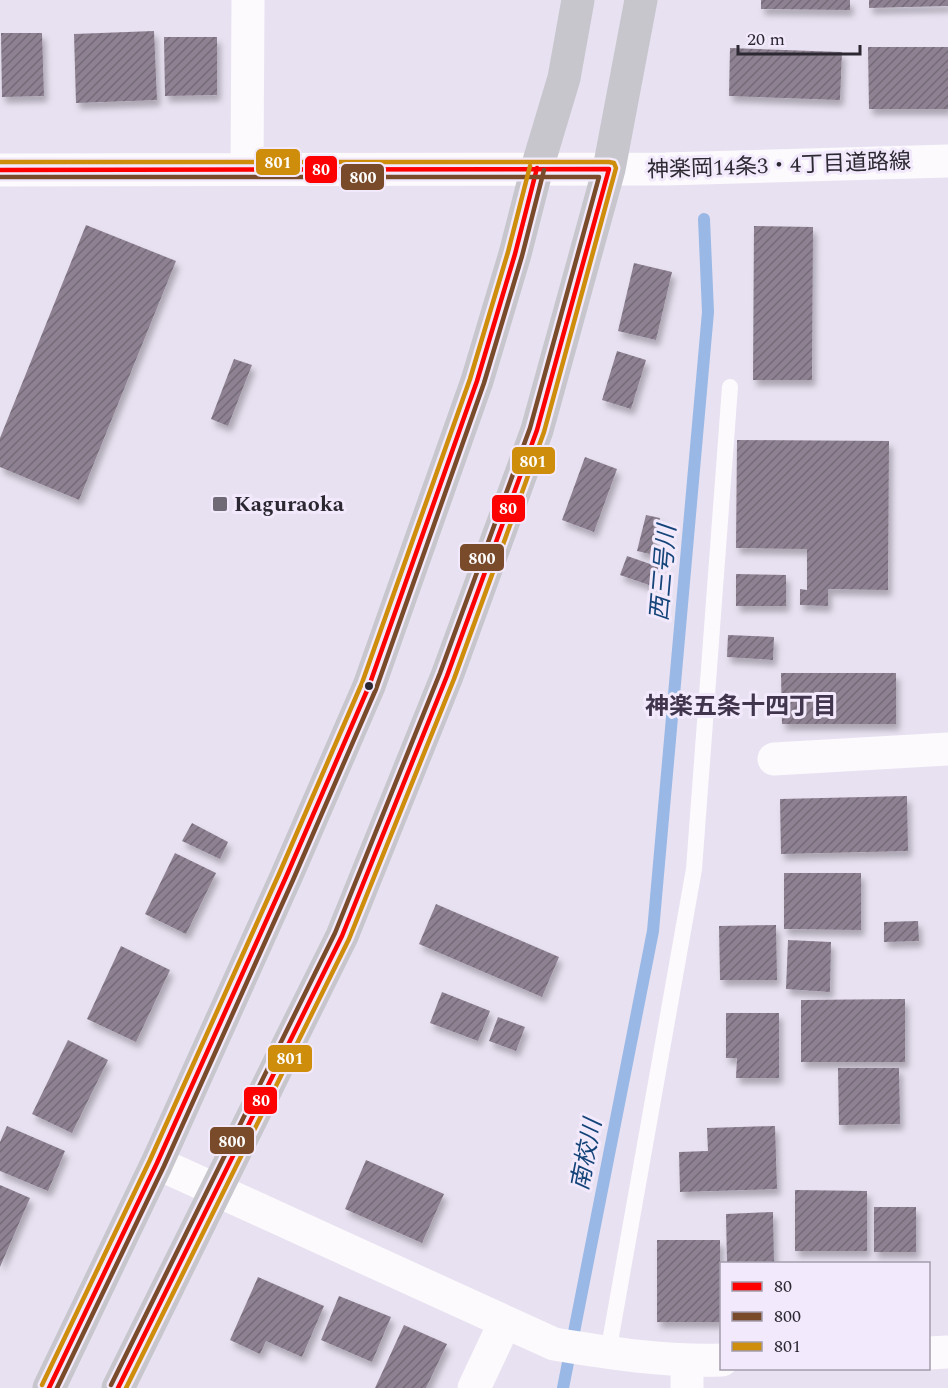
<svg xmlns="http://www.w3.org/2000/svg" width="948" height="1388" viewBox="0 0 948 1388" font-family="Spectral,'Noto Sans JP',serif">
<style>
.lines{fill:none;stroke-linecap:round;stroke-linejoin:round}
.stream{stroke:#99b8e5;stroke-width:12}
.building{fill:url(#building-hatch);filter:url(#shadow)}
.service{stroke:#fcfafd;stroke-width:16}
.minor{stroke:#fcfafd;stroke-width:33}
.trunk{stroke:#c7c6cd;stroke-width:33}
.bus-1-casing{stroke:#f2eafc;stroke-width:9}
.bus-2-casing{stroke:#f2eafc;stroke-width:9}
.bus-3-casing{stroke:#f2eafc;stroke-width:9}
.bus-1{stroke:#f00;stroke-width:4.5}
.bus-2{stroke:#7a4b2a;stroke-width:4.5}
.bus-3{stroke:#ce8d0a;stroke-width:4.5}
.poi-dot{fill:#6e6975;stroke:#f2eafc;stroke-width:2}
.bus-dot{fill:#2c2832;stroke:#f2eafc;stroke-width:2}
.labels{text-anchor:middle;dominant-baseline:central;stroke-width:6;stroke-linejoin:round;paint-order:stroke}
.street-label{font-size:22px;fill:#2c2832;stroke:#f2eafc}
.poi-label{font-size:22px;font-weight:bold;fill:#2c2832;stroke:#f2eafc;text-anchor:start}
.water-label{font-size:24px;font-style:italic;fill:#144479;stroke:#f2eafc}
.neighbourhood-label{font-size:24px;font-weight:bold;fill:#40354c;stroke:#f2eafc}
.line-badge{stroke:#f2eafc;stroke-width:2}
.badge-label{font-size:16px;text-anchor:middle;font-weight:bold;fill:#fff}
</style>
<defs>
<pattern id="building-hatch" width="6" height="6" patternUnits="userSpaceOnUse" patternTransform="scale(1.5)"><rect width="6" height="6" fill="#8e8191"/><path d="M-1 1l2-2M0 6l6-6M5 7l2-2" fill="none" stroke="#746a77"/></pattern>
<filter id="shadow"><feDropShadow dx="3.5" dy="6" stdDeviation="3" flood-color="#0004"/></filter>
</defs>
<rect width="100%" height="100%" fill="#e8e1f1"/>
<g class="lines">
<path class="stream" d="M 563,1388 L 653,931 L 708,312 L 704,219"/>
</g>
<path class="building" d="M 761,0 L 850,0 L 850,10 L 761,9 Z
M 869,0 L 948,0 L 948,6 L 869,8 Z
M 154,31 L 157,100 L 76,103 L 74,34 Z
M 1,33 L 42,33 L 44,96 L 2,97 Z
M 164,37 L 217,37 L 217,95 L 165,96 Z
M 868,47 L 948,47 L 948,109 L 869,109 Z
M 730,48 L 842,52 L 840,100 L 729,96 Z
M 86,225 L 176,261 L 79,500 L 0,467 L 0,438 Z
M 754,226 L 813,227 L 812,380 L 753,380 Z
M 634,263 L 672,272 L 656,340 L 618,331 Z
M 617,351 L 646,360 L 631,409 L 602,400 Z
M 234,359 L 252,365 L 228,426 L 211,419 Z
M 737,440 L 889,441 L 888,590 L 828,589 L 828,606 L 800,605 L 800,589 L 807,590 L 807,549 L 736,548 Z
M 585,457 L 617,469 L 594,532 L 562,520 Z
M 646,515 L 660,518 L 650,554 L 637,551 Z
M 627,556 L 659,567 L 652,586 L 620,575 Z
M 736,574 L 786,575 L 786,606 L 736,606 Z
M 728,635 L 774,637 L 773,660 L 727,657 Z
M 781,673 L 896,673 L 896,724 L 782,724 Z
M 907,796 L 908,851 L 781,854 L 780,799 Z
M 192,823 L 228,842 L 220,859 L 182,841 Z
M 175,853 L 216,873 L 186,934 L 145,914 Z
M 784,873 L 861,873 L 861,930 L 784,929 Z
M 436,904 L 559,957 L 542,997 L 419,944 Z
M 918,921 L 919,941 L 884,942 L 884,922 Z
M 776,925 L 777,980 L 720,980 L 719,926 Z
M 788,940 L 831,942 L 830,992 L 786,989 Z
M 121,946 L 170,970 L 136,1042 L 87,1019 Z
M 442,992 L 490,1011 L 478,1041 L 430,1023 Z
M 905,999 L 905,1062 L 801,1062 L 801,1000 Z
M 726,1013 L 779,1013 L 779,1078 L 736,1078 L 737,1058 L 726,1058 Z
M 498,1017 L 525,1027 L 516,1051 L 489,1041 Z
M 68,1040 L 108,1060 L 72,1133 L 32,1114 Z
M 838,1068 L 899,1068 L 900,1124 L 839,1125 Z
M 7,1126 L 65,1151 L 48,1191 L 0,1171 L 0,1142 Z
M 775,1126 L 777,1189 L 680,1192 L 679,1152 L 708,1151 L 707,1128 Z
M 366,1160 L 444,1194 L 422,1243 L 345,1209 Z
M 0,1185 L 30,1198 L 0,1267 Z
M 795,1190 L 867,1191 L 867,1251 L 795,1251 Z
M 874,1207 L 916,1207 L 916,1252 L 874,1252 Z
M 773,1212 L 774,1264 L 727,1264 L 726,1214 Z
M 657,1240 L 720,1240 L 720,1322 L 657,1322 Z
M 258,1277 L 324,1306 L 302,1357 L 266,1341 L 260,1354 L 230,1340 Z
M 339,1296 L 391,1317 L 372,1362 L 321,1340 Z
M 404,1325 L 447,1344 L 426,1388 L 375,1388 Z"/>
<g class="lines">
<path class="service" d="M 608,1353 L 694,869 L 730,387"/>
<path class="minor" d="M 247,169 L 248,0
M 0,170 L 666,169 L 948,161
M 774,759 L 948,749
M 157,1163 L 554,1344 C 609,1353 665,1362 722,1360
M 928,1353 L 948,1352
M 474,1388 L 505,1322
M 687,1388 L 687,1361"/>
<path class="trunk" d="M 49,1388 L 157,1163 L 286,877 L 369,686 L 477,381 L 515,254 L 537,168 L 564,78 L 578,0
M 118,1388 L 342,936 L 447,676 L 537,430 L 609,169 L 641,0"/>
<g class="bus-1-casing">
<path id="bus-1" d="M 0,170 L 609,169 L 537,430 L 447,676 L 342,936 L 118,1388
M 49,1388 L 157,1163 L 286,877 L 369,686 L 477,381 L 515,254 L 537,168"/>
</g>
<g class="bus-2-casing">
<path id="bus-2" d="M 0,177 L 599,177 L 530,428 L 440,673 L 335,933 L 111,1385
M 57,1388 L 164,1166 L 293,880 L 376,689 L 484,383 L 522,256 L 544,170"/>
</g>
<g class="bus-3-casing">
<path id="bus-3" d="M 0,162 L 609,162 L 614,163 L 616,168 L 544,432 L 454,679 L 349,939 L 126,1388
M 42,1385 L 150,1160 L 279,874 L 362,683 L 470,379 L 508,252 L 530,166"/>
</g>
<use href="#bus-1" class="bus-1"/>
<use href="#bus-2" class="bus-2"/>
<use href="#bus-3" class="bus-3"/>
</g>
<rect class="poi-dot" x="212" y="496" width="16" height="16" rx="3"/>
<circle class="bus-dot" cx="369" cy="686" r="5"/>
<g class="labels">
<g class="street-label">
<text transform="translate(779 166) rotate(-2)">神楽岡14条3・4丁目道路線</text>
</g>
<g class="poi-label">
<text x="234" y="504">Kaguraoka</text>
</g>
<g class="water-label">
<text transform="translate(664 573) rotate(-85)">西三号川</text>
<text transform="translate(587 1155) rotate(-79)">南校川</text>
</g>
<g class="neighbourhood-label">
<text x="741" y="707">神楽五条十四丁目</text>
</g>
</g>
<g class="line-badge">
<rect x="255" y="148" width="46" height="28" rx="6" fill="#ce8d0a"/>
<rect x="304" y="155" width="34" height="29" rx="6" fill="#f00"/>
<rect x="340" y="163" width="45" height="28" rx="6" fill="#7a4b2a"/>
<rect x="511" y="446" width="45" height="29" rx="6" fill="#ce8d0a"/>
<rect x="491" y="494" width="35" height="29" rx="6" fill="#f00"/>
<rect x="459" y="543" width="46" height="29" rx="6" fill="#7a4b2a"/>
<rect x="267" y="1044" width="46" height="29" rx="6" fill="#ce8d0a"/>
<rect x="243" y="1086" width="35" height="29" rx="6" fill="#f00"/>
<rect x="209" y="1126" width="46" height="29" rx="6" fill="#7a4b2a"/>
</g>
<g class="badge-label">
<text x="278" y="168">801</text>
<text x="321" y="175">80</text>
<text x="363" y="183">800</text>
<text x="533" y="467">801</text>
<text x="508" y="514">80</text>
<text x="482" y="564">800</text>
<text x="290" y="1064">801</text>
<text x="261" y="1106">80</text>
<text x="232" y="1147">800</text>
</g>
<rect x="720" y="1262" width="210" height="108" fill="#f2eafc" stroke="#a39cab" stroke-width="1.5"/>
<rect x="732" y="1282" width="30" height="9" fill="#ff0000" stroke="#a39cab" stroke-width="1.5"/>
<text x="774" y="1292" font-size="18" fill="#2c2832">80</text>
<rect x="732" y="1312" width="30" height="9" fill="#7a4b2a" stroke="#a39cab" stroke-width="1.5"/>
<text x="774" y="1322" font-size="18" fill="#2c2832">800</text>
<rect x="732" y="1342" width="30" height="9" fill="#ce8d0a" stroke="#a39cab" stroke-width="1.5"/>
<text x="774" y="1352" font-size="18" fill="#2c2832">801</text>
<path d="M738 45v9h122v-9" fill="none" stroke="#2c2832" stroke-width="3"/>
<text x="747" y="45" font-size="18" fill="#2c2832" stroke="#f2eafc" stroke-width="4.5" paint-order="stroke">20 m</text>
</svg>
